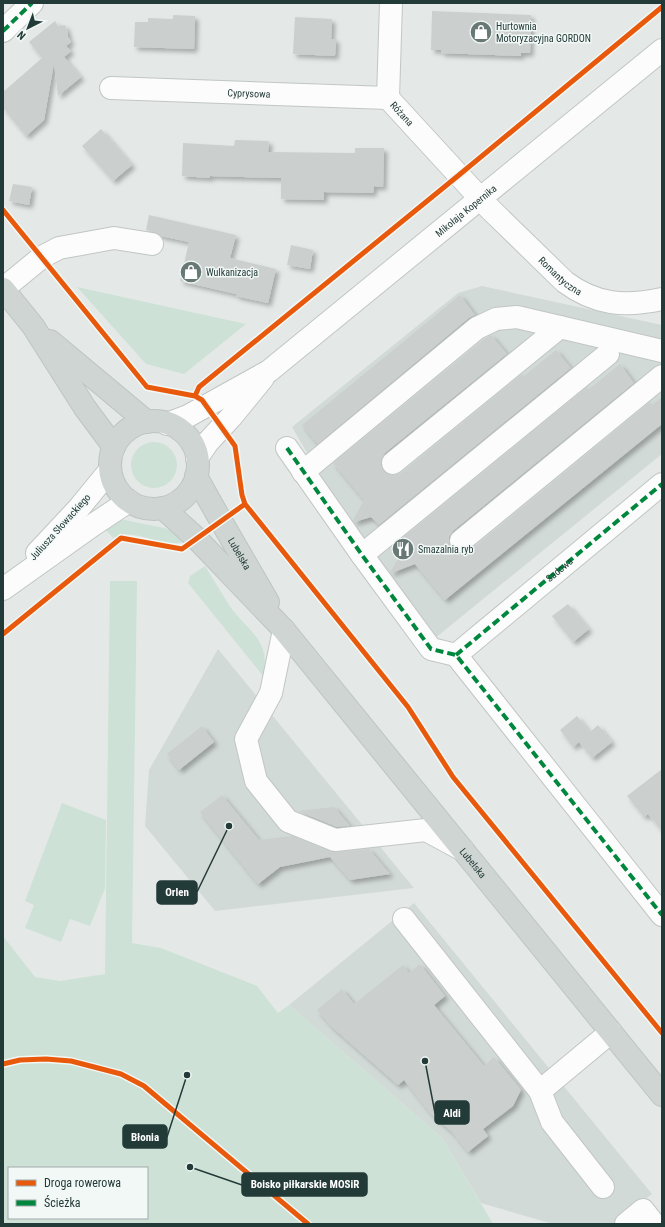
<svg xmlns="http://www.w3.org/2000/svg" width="665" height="1227" viewBox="0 0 665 1227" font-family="'Roboto Condensed',sans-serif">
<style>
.built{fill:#d2dad7}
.green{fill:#cee1d6;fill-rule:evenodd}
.building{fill:#cbd0cf;filter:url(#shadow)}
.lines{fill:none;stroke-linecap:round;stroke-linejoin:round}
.minor-casing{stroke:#c1c6c4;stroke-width:24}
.major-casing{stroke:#bdc5c3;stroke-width:24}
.minor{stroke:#fbfcfb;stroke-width:22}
.major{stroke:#ced5d3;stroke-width:22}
.quiet{stroke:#00873e;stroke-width:4;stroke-dasharray:8 4;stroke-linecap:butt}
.cycleway-casing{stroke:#f2f8f6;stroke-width:8}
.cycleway{stroke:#e8590c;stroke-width:5}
.labels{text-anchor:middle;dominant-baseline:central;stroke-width:3;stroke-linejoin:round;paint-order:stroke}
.poi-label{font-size:10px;fill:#233b38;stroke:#f2f8f6;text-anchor:start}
.street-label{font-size:10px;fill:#233b38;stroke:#f2f8f6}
.leader{fill:none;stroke:#233b38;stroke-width:1.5}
.callout-dot{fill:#233b38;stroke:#f2f8f6;stroke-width:1.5}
.callout{fill:#233b38;stroke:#233b38;stroke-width:1.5}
.callout-label{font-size:11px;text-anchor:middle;font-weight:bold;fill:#fff}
</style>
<defs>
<filter id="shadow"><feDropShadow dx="3.5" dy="3.5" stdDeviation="2" flood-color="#0004"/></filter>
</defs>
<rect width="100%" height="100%" fill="#e4e9e7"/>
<path class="built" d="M 482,286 L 662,325 L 662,454 L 434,639 L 321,477 L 292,427 L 458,293 Z
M 218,649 L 414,888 L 215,911 L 145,826 L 149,770 Z
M 414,903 L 652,1194 L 614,1224 L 553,1224 L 481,1203 L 442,1138 L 289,1005 Z"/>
<path class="green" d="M 77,287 L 246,324 L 184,374 L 146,364 Z
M131 465a23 23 0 1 1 46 0a23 23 0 1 1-46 0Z
M 123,520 C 129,520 133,522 139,523 C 152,526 178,527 183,542 C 160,549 136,526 113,538 L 105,529 L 114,522 Z
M 205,566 C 213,579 221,592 229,605 C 247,631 272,640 263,676 L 188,583 L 190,576 Z
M 110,581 L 137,581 L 132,943 L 161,948 L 257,986 L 278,1013 L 289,1005 L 442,1138 L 493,1224 L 3,1224 L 3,936 L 35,977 L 60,981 L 105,974 ZM 9,1168 L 147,1168 L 147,1218 L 9,1218 Z
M 62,803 L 106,820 L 105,888 L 90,926 L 70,919 L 61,942 L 25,928 L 34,905 L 25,901 Z"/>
<path class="building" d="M 432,11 L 531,15 L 530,53 L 521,53 L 521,56 L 441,53 L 441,50 L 431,50 Z
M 173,15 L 195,16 L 194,49 L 134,47 L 135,22 L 148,22 L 148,18 L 173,19 Z
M 295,17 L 332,19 L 331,39 L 336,39 L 335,56 L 293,54 Z
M 55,21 L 58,26 L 65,25 L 68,33 L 68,37 L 71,42 L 66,46 L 71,51 L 64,57 L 81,77 L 58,96 L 54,63 L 44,120 L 26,136 L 3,108 L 3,92 L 42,58 L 29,42 Z
M 101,129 L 132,165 L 113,181 L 82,146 Z
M 235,140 L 269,141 L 268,152 L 355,153 L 355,148 L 384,148 L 383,187 L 374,186 L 373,193 L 324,192 L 324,200 L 281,199 L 281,178 L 210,176 L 210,178 L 182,176 L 183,143 L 234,146 Z
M 13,184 L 32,187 L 29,205 L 9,201 Z
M 149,215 L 236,235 L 230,258 L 276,269 L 268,303 L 236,296 L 236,294 L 180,281 L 189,242 L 161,236 L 154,232 L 146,230 Z
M 291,245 L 313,250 L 310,269 L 287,265 Z
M 460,295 L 475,315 L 469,318 L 318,444 L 315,441 L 302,425 Z
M 491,335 L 507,354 L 385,453 L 382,458 L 381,465 L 384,471 L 388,474 L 395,475 L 401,473 L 522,374 L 524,376 L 556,350 L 571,368 L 379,525 L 371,517 L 354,522 L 353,520 L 364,500 L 333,463 L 484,339 Z
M 620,364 L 634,383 L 453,531 L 449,537 L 449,543 L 451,549 L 457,553 L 463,553 L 469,551 L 650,402 L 652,405 L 662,397 L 662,424 L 445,600 L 415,564 L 391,573 L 390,572 L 401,554 L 394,545 L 587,387 L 589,389 Z
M 568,604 L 589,629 L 573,642 L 552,616 Z
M 577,716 L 590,732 L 598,725 L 612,742 L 592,758 L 579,742 L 573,747 L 560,730 Z
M 202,726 L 214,742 L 179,770 L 167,754 Z
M 662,769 L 662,831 L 648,814 L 644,817 L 627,796 Z
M 222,795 L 259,840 L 292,836 L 331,852 L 336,852 L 369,849 L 390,874 L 350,880 L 330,857 L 280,867 L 258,884 L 200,812 Z
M 334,807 L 350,826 L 337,827 L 298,811 Z
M 420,964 L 445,996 L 434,1005 L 484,1066 L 494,1057 L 521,1090 L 513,1106 L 483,1129 L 488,1136 L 468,1152 L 452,1132 L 431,1114 L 404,1080 L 398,1085 L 332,1027 L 317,1010 L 342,989 L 354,1004 L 403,965 L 409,973 Z"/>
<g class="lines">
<g class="minor-casing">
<g id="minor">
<path id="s1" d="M 391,3 L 388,98 L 489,208 L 565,282 C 596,305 625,307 662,299"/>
<path d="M 3,31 L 32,3"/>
<path id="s2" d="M 111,88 L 388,98"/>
<path d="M 3,289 L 42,257 L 59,248 L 114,238 L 152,244"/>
<path id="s3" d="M 167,424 L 188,416 L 269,371 L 662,50"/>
<path d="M 287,448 L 362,555 L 431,649 L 456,655 L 662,915"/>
<path d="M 197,458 L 208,442 L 232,416 L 263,378"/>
<path d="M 393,463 L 560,327"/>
<path d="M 303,472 L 477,328 L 496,319 L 517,317 L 662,351"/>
<path d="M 461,541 L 662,376"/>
<path d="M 37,553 L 79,508 L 110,470"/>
<path d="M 362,555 L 608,354"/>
<path d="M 3,589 L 93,525 L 129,501"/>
<path d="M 284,630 L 271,693 L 246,739 L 256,781 L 288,821 L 335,840 L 426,830 L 463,850"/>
<path d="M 456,655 L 662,484"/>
<path d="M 404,919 L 540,1091 L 552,1122 L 603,1187"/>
<path d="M 540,1091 L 611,1032"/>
<path d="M 626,1224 L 643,1210 L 654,1224"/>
</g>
</g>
<g class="major-casing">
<g id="major">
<path d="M 3,289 L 33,326 L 85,408 L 114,447"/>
<path d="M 50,341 L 147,422"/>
<circle cx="154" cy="465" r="44"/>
<path id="s4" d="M 196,476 C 219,519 244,560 268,602"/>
<path id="s5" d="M 163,508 L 196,538 L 284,630 L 662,1095"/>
</g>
</g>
<use href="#minor" class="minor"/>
<use href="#major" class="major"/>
<g class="quiet">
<path d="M 3,31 L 32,3"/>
<path d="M 287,448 L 362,555 L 431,649 L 456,655 L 662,915"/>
<path id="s6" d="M 456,655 L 662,484"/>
</g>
<g class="cycleway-casing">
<path id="cycleway" d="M 3,210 L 147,387 L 195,396 L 202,400 L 235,446 L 242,495 L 245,504 L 408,707 L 453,777 L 662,1033
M 195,396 L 199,387 L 459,175 L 662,7
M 3,634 L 121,538 L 182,549 L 245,504
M 3,1064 L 20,1060 L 46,1059 L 71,1061 L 121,1074 L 144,1086 L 308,1224"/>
</g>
<use href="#cycleway" class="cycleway"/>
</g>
<defs>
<g id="shop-disc" transform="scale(1.15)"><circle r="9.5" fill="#677875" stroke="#f2f8f6"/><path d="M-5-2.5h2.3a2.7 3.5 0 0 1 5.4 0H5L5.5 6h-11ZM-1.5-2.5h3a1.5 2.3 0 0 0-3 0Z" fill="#fff"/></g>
<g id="restaurant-disc" transform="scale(1.15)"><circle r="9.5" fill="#677875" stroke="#f2f8f6"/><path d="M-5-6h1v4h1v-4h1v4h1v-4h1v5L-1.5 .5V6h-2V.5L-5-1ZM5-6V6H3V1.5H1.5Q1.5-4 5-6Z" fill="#fff"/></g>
</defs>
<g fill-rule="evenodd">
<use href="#shop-disc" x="481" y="32"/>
<use href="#shop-disc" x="191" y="272"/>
<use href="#restaurant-disc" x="403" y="549"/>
</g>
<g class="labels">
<g class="poi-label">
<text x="496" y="26">Hurtownia<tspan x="496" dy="12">Motoryzacyjna GORDON</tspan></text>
<text x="206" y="272">Wulkanizacja</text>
<text x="418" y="549">Smazalnia ryb</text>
</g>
<g class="street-label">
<text stroke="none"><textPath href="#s2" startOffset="138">Cyprysowa</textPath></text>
<text stroke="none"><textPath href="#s1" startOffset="116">Różana</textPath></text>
<text stroke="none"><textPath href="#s3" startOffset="369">Mikołaja Kopernika</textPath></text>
<text stroke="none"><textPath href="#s1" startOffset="343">Romantyczna</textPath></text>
<text transform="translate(60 527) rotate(-48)">Juliusza Słowackiego</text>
<text stroke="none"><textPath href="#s4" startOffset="89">Lubelska</textPath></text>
<text stroke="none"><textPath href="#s6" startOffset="134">Sadowa</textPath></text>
<text stroke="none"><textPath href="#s5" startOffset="472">Lubelska</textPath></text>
</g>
</g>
<path class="leader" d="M229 826L197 892M425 1061L435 1113M187 1075L167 1137M190 1167L242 1185"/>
<g class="callout-dot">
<circle cx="229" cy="826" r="4"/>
<circle cx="425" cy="1061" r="4"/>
<circle cx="187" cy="1075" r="4"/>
<circle cx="190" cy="1167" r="4"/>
</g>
<g class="callout">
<rect x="157" y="881" width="40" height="23" rx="4"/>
<rect x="435" y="1101" width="34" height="23" rx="4"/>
<rect x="123" y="1125" width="44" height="23" rx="4"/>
<rect x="242" y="1173" width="125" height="23" rx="4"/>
</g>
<g class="callout-label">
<text x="177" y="896">Orlen</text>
<text x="452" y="1117">Aldi</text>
<text x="145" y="1141">Błonia</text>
<text x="305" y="1188">Boisko piłkarskie MOSiR</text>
</g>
<rect width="665" height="1227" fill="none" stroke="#233b38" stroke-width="8"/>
<rect x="8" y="1167" width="140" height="52" fill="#f2f8f6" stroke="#9facaa"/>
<rect x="16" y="1180" width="20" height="6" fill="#e8590c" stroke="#9facaa"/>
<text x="44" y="1187" font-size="12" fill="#233b38">Droga rowerowa</text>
<rect x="16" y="1200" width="20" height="6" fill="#00873e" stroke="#9facaa"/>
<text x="44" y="1207" font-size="12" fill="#233b38">Ścieżka</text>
<g transform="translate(28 28) rotate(222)" stroke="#f2f8f6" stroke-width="3" paint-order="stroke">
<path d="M0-3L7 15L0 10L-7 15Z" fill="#233b38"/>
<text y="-6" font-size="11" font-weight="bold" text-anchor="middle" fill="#233b38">N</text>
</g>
</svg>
